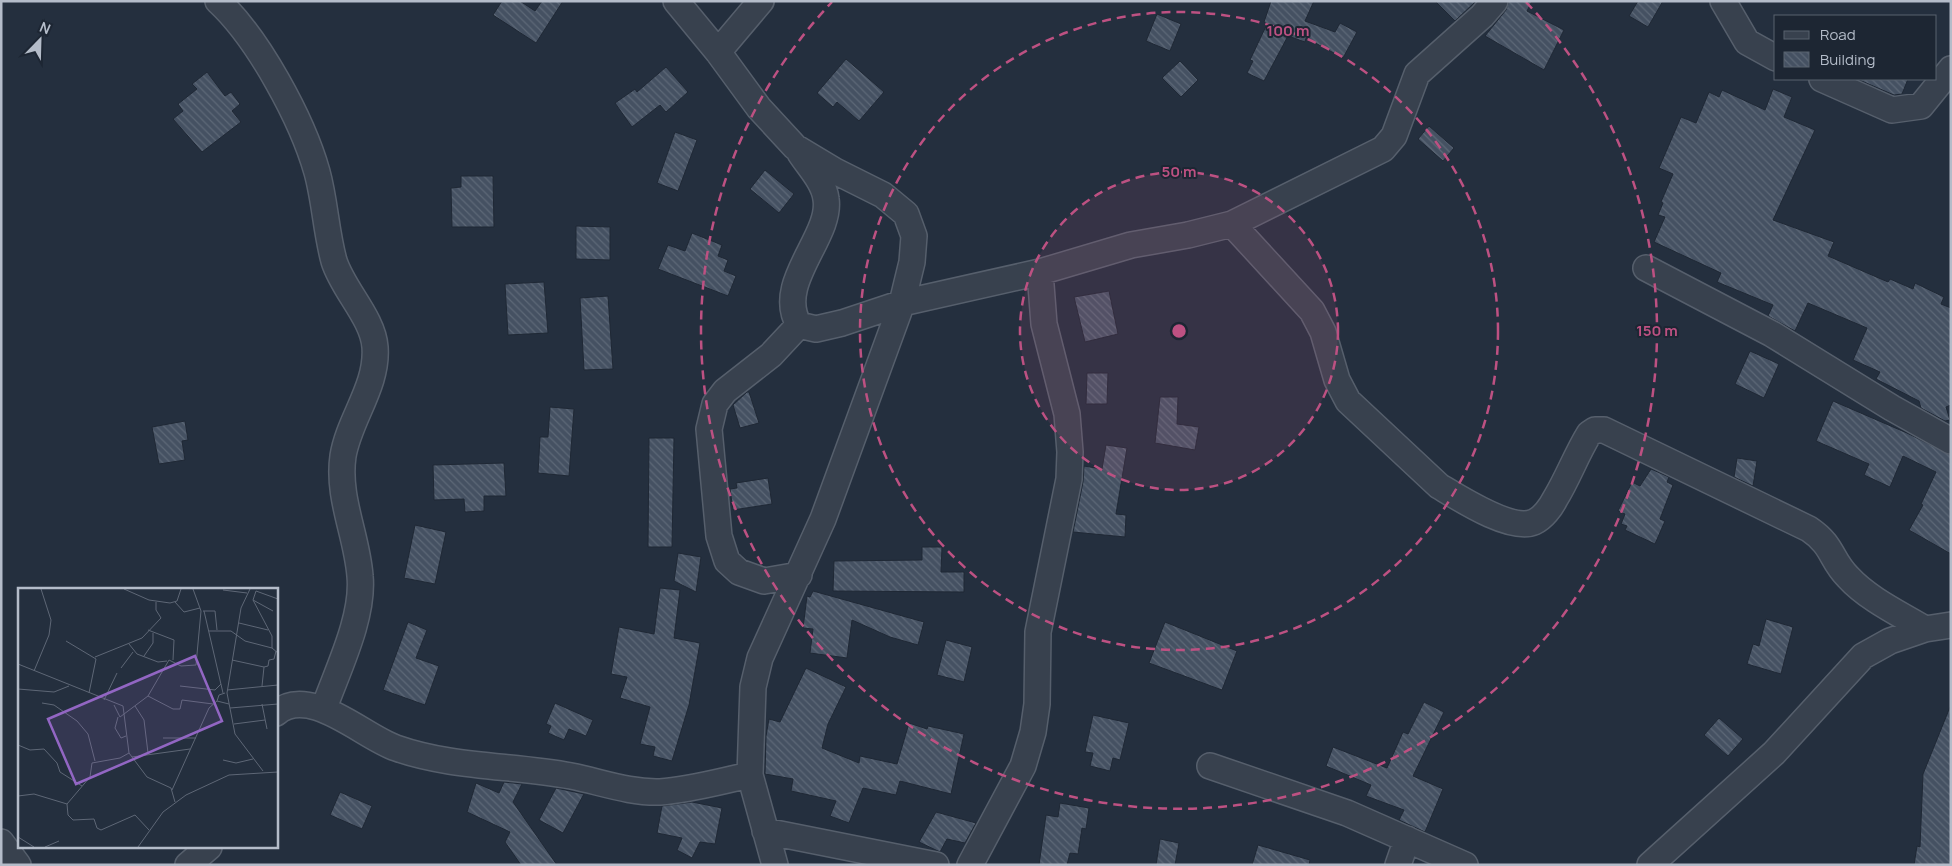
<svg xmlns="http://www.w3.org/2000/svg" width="1952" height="866" viewBox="0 0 1952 866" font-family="Manrope,sans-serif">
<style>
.building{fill:url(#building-back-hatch);stroke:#1f2835}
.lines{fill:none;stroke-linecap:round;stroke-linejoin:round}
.street-casing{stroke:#565f6c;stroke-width:28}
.street{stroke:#38414e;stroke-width:25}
.ring{fill:none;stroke:#bd5182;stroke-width:2.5;stroke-dasharray:9 6}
.inset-road{fill:none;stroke:#5e6776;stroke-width:1}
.view{fill:#9266c3;fill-opacity:0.15;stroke:#9266c3;stroke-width:2.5}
.inset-edge{fill:none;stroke:#b4bcc9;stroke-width:2.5}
.centre{fill:#bd5182;stroke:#1d2633;stroke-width:2.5}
.ring-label{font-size:15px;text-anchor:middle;font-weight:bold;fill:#bd5182;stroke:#1d2633;stroke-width:4;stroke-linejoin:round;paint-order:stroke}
</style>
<defs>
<pattern id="building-back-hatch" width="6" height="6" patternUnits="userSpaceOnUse" patternTransform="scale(1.25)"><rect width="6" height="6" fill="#455162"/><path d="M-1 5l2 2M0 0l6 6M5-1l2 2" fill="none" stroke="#5d6877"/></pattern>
</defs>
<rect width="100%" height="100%" fill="#242f3e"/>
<path class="building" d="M 502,1 L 520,1 L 535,11 L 542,1 L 563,1 L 536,43 L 493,15 Z
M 1271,1 L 1314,1 L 1305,21 L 1335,32 L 1340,23 L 1357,32 L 1343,58 L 1306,38 L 1305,42 L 1288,36 L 1264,81 L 1247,73 L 1253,61 L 1250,60 L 1267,24 L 1264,22 Z
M 1435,1 L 1476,1 L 1455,21 Z
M 1509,1 L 1532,1 L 1527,11 L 1564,30 L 1544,70 L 1485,36 L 1506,10 Z
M 1638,1 L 1663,1 L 1648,27 L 1629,16 Z
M 1157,14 L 1181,24 L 1170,51 L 1146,41 Z
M 846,59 L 884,92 L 859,121 L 837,102 L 833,107 L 817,93 Z
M 1180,61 L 1198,80 L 1181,97 L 1162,78 Z
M 666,67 L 688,92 L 666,112 L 660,105 L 632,127 L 615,103 L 635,89 L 637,92 Z
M 207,72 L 225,96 L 231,92 L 240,104 L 232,111 L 241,122 L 202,152 L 173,119 L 183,111 L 178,104 L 197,89 L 192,84 Z
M 1857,79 L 1908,79 L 1902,94 L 1894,95 Z
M 1773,89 L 1792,97 L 1784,117 L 1815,130 L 1773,220 L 1834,242 L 1828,256 L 1888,282 L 1890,279 L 1913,289 L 1915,283 L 1944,297 L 1941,304 L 1951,308 L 1951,405 L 1946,407 L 1950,420 L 1945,421 L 1921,408 L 1919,401 L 1876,379 L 1880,372 L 1853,360 L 1867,328 L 1808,303 L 1795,331 L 1768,316 L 1773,305 L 1717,282 L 1721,273 L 1654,242 L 1665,217 L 1658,215 L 1663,203 L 1661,202 L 1673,174 L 1659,168 L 1681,117 L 1696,123 L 1709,92 L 1719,97 L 1722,90 L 1765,110 Z
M 1429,126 L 1454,148 L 1443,161 L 1418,139 Z
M 675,132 L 697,140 L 678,191 L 657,183 Z
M 765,170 L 794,194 L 779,213 L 750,189 Z
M 461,176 L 493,176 L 494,227 L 452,227 L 451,188 L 461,187 Z
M 576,226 L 610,227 L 610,260 L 576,259 Z
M 692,233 L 722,245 L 718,256 L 728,260 L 724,271 L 736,276 L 728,296 L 658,269 L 668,245 L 685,251 Z
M 544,282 L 548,333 L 508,335 L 505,284 Z
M 1109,291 L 1118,334 L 1085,342 L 1074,297 Z
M 608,296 L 613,369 L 584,370 L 580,298 Z
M 1750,351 L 1779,364 L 1764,398 L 1735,384 Z
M 1087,373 L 1108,373 L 1107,404 L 1086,404 Z
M 747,392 L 749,392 L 759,423 L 740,428 L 733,405 Z
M 1160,397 L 1178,397 L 1177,424 L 1199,427 L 1195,450 L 1155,443 Z
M 1833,401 L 1907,433 L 1951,455 L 1951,554 L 1909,530 L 1923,505 L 1921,504 L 1936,472 L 1903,456 L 1890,487 L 1864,475 L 1869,464 L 1816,441 Z
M 550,407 L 574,409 L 569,476 L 538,473 L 540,437 L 548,437 Z
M 185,421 L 188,440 L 182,441 L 185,460 L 159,464 L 152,427 Z
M 649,438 L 674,438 L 672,547 L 648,547 Z
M 1106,445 L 1127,448 L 1116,514 L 1126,515 L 1125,537 L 1073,532 L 1083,482 L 1084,466 L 1102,469 Z
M 1737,458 L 1757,461 L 1753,486 L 1734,477 Z
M 504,463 L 506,496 L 484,496 L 484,511 L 465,512 L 464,499 L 434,500 L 433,465 Z
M 1651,469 L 1669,477 L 1667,482 L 1673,485 L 1660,519 L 1665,521 L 1655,544 L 1625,530 L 1627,526 L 1621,524 L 1625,514 L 1618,511 L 1632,482 L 1640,486 Z
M 768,478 L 772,504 L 733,510 L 730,489 L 737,488 L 736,483 Z
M 415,525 L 446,532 L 435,584 L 404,578 Z
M 922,547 L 942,547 L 941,572 L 964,572 L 964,592 L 833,591 L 834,561 L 922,560 Z
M 678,553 L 701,557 L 696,592 L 674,581 Z
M 660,588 L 680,590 L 674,638 L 700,643 L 689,705 L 672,761 L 653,756 L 655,747 L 640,744 L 650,707 L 620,698 L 627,677 L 611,674 L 619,627 L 654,634 Z
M 813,591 L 924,622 L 918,645 L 890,637 L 852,620 L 847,658 L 810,653 L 813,629 L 803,628 L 807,596 L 810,597 Z
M 1766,619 L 1793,627 L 1781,674 L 1747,664 L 1753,644 L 1759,646 Z
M 408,622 L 427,630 L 416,658 L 439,666 L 425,705 L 383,690 Z
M 1165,622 L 1237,651 L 1222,690 L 1149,663 Z
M 946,640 L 972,647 L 964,682 L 937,675 Z
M 806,668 L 846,687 L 828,724 L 822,748 L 859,763 L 860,756 L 897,764 L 909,723 L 927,729 L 928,726 L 964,734 L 951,794 L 900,781 L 896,795 L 863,788 L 849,823 L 830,816 L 836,801 L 791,791 L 793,779 L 765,774 L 766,736 L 769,719 L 780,722 Z
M 1424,702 L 1444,712 L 1413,776 L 1443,789 L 1425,832 L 1399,820 L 1404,810 L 1366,796 L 1371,785 L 1326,766 L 1333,747 L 1387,768 L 1403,732 L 1408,734 Z
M 555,703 L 593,720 L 586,736 L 569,729 L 564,740 L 548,733 L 551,726 L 546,724 Z
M 1950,707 L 1951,865 L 1914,865 L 1917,846 L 1920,847 L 1923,774 Z
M 1093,715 L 1129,723 L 1120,760 L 1113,758 L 1110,771 L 1090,766 L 1093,753 L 1085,752 Z
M 1719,718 L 1743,739 L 1728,756 L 1704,735 Z
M 504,782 L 522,784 L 513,802 L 557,865 L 521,865 L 505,842 L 510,832 L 467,812 L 476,783 L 499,793 Z
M 556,788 L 584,794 L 563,833 L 539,820 Z
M 340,792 L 372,806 L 362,829 L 330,815 Z
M 692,802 L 722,808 L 715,844 L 700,842 L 692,858 L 677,850 L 682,838 L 657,833 L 662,806 Z
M 1060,803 L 1089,808 L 1086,829 L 1082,828 L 1078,854 L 1070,853 L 1067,865 L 1039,865 L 1046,815 L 1058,817 Z
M 936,812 L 976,823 L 965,843 L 947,839 L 940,852 L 919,842 Z
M 1160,839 L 1179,843 L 1175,865 L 1156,865 Z
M 1258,845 L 1310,860 L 1309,865 L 1252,865 Z"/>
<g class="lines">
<g class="street-casing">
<path id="street" d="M 218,1 C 258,38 302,119 317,172 C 325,201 326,232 334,261 C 343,290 373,318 375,347 C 378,386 349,419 343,456 C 337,498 357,535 360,576 C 364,617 338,669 324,708
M 676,1 L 718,52 L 759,108 L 795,147 L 835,171 L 883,195 L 906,214 L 914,236 L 912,262 L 902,303 L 823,519 L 760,658 L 753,687 L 750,775 L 775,865
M 1723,1 L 1747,42 L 1776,58
M 718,52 L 761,1
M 1822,79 L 1892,110 L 1921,106 L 1951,69
M 800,153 C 809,167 824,182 826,199 C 832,237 774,283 799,325 L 816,329 L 842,323 L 902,303 L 1040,272 L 1131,245 L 1188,235 L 1232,224 L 1383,149 L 1394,136 L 1417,74 L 1482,16 L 1495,1
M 1232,224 L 1312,311 L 1323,332 L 1337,380 L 1348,401 L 1439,486 C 1459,498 1511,532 1534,522 C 1543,518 1551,507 1555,499 C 1568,478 1576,455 1589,434 L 1595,430 L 1604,430 L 1809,529 C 1834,546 1830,559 1848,577 C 1868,599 1900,614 1925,629
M 1646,268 L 1772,334 L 1892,408 L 1951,441
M 799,575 L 764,581 L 739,572 L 727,561 L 719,536 L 709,429 L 715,404 L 725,391 L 771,355 L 799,325
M 276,713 C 310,684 363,737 396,748 C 453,768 513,765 571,776 C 601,782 630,793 660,792 C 690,790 721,781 750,775
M 1210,766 L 1347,813 L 1465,865
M 765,831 L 936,865
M 1,842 L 18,865
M 188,865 L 209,847
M 970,865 L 1023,766 L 1033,732 L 1037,704 L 1038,632 L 1069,479 L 1070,452 L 1067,414 L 1044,324 L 1040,272
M 1398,865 L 1407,839
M 1650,865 L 1774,753 L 1863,656 L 1890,641 L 1925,629 L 1951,625"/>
</g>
<use href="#street" class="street"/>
</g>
<circle cx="1179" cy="331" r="159" fill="#bd5182" fill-opacity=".12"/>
<g class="ring">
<circle cx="1179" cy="331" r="159"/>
<circle cx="1179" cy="331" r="319"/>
<path d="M1526 2A478 478 0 1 1 832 2"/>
</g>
<g transform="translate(18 588)">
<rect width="260" height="260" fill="#242f3e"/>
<path class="inset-road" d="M 106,1 L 131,12 L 152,15 L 159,13 L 163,1M 232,1 L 223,20 L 209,105 L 217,146 L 245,183M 205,2 L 229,5M 238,3 L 235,12 L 254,48 L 254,60 L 260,65M 238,3 L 260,11M 235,12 L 255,23M 157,14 L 166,24 L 182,20M 185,23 L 197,23 L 199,42M 186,23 L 205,105M 221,35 L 250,42M 130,42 L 156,52 L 155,72M 191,43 L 213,43 L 227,53 L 254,60M 48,53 L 78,71 L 71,105M 111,56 L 119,66 L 140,74 L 149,73M 126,68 L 135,55 L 135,45M 77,69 L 124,50 L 143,30 L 138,22 L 138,14M 214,72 L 246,79 L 250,78 L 251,72 L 256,71 L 258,63M 0,76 L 105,118 L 111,165 L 129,189 L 153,200 L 157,214M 103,80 L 115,64M 16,83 L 31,47 L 33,32 L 23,1M 162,98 L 197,102 L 203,96M 244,98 L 246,79M 0,101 L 36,104 L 51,98M 209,102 L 260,97M 207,105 L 201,107 L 199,113 L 211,116M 130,108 L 155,121 L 162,121 L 164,112 L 195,116M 86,112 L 99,85M 24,115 L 36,117 L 59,133 L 70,146 L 77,173M 244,116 L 249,141M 96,117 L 102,129 L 130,108 L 151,72 L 163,78 L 178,77 L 183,23 L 175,1M 117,118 L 126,132 L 130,165M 212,120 L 260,116M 100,129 L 97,140 L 103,150 L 108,148M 216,136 L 247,132M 145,150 L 178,150M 0,157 L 12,162 L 26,161 L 39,175 L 42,184 L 64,198M 111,165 L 102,170 L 74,175 L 72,189 L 49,216 L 50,227 L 55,232 L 76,231 L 79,240 L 83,242 L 117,227 L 131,242M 114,169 L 172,161M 205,172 L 218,175 L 235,171M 154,202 L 191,120 L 199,113M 0,208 L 16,206 L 49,216M 0,249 L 16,259M 27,259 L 41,253M 120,259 L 145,224 L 168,207 L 211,187 L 260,184"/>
<path class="view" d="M 177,68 L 204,133 L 58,196 L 30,131 Z"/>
<rect width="260" height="260" class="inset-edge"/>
</g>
<circle cx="1179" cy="331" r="8" class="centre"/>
<g class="ring-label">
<text x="1288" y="36">100 m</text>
<text x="1179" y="177">50 m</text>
<text x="1657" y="336">150 m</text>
</g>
<rect width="1952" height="866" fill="none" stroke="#b4bcc9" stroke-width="5"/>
<rect x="1774" y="15" width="162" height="65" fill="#1d2633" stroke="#59626f"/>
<rect x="1784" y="31" width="25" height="8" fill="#38414e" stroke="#59626f"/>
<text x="1820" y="40" font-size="15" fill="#b4bcc9">Road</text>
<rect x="1784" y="52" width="25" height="15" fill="url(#building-back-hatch)" stroke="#59626f"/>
<text x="1820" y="65" font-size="15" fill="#b4bcc9">Building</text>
<g transform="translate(40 40) rotate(23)" stroke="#1d2633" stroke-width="4" paint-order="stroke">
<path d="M0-4L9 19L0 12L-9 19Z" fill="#b4bcc9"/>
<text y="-8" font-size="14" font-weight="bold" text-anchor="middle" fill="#b4bcc9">N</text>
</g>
</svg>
